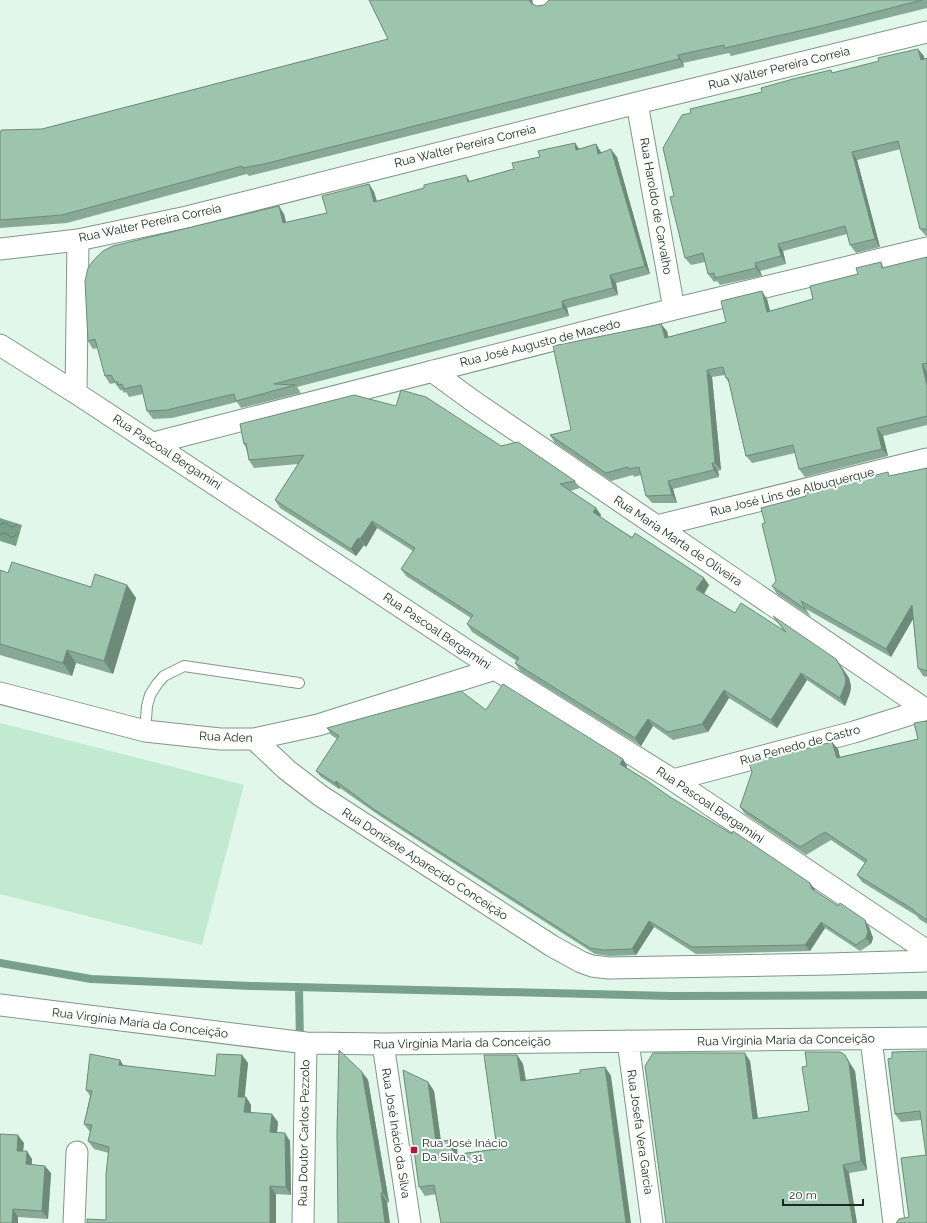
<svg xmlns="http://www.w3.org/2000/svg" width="927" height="1223" viewBox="0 0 927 1223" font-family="Raleway,sans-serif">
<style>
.green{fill:#c1ead1}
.water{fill:url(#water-waves)}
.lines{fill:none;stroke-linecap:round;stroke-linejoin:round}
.stream{stroke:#79a088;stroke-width:8}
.service-casing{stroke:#819689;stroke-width:12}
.minor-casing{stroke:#819689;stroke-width:23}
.service{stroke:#fff;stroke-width:10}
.minor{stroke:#fff;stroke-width:21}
.wall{fill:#87a995}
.shaded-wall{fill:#6e8a79}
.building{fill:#9dc5ad;stroke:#6e8a79}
.poi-dot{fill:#aa174a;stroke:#fafffc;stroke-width:1.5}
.labels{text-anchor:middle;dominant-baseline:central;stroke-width:4;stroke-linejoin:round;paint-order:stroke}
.street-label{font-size:12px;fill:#1e2621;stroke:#fafffc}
.poi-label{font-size:12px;fill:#1e2621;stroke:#fafffc;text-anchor:start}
</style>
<defs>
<pattern id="water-waves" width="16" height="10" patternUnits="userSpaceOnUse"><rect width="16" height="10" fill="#79a088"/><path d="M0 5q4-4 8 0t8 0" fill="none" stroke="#63826f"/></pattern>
</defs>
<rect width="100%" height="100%" fill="#e0f7e9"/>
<path class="green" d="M 0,723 L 244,785 L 202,945 L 0,894 Z"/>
<path class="water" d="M 0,518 L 22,525 L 16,546 L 0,541 Z"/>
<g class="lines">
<path class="stream" d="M 0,963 L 91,979 L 251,986 L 671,996 L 927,995
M 299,988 L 300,1042"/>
<g class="service-casing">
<path id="service" d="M 145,731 L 147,706 L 150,695 L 157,684 L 164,676 L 184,666 L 299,683"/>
</g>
<g class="minor-casing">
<path id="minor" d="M 543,0 L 544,2
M 637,103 L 674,309
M 78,240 L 76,393 L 495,669 L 673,780 L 927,951
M 0,249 L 78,240 L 187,217 L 637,103 L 927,32
M 0,345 L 76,393
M 432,371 L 473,401 L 925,709
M 154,443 L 674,309 L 927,248
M 657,526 L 927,459
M 0,693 L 145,731 L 220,739 L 254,739 L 318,725 L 495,669
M 254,739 L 287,770 L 321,796 L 552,946 L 581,962 L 592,966 L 608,968 L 829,964 L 927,961
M 673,780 L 854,732 L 927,709
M 0,1005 L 306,1043 L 383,1044 L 927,1038
M 871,1039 L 894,1223
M 628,1041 L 652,1223
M 383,1044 L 410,1223
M 74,1223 L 77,1152
M 303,1223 L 306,1043"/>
</g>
<use href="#service" class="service"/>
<use href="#minor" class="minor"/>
</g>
<path class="wall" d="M 369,0 L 532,0 L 532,4 L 537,6 L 544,5 L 549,0 L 927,0 L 927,8 L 826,33 L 731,56 L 729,53 L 683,63 L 684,67 L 269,171 L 249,176 L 247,174 L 67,223 L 0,228 L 0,132 L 42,129 L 388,39 Z
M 924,56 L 924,59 L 927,58 L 927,236 L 926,236 L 920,229 L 901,149 L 857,160 L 880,247 L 856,253 L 850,245 L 847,234 L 783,251 L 786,264 L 760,271 L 762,276 L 720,285 L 717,281 L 714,282 L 708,274 L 705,262 L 691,265 L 685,258 L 674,196 L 762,92 L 833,73 Z
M 575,143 L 579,149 L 596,144 L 601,153 L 617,157 L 650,274 L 616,283 L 618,295 L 567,308 L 569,316 L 297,387 L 301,393 L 241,408 L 237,402 L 172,418 L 153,419 L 147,411 L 143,394 L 129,397 L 126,392 L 124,393 L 122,390 L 120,390 L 115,383 L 110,384 L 105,376 L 98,348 L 93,349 L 88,341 L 284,214 L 286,223 L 327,213 L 369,184 L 374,192 L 377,201 L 470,181 L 514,169 L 540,157 Z
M 927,257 L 927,425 L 883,436 L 888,456 L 805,477 L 799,469 L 795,453 L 752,463 L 746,456 L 729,383 L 726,378 L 725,375 L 712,377 L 721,470 L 718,471 L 719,477 L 673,489 L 677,503 L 652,503 L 646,496 L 641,475 L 634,477 L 633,475 L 611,481 L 555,443 L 550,435 L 571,430 L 667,331 L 668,337 L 726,322 L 767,299 L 770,311 L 813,299 L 858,274 L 881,262 L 884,268 Z
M 240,424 L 501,446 L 575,481 L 580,488 L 570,491 L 596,508 L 601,515 L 600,517 L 709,585 L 704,594 L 735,613 L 784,631 L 773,616 L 841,666 L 849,678 L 851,686 L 850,693 L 845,706 L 807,680 L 777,728 L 729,698 L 708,732 L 673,740 L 653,726 L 641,746 L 520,671 L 515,663 L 517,661 L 472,632 L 467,624 L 471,618 L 406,576 L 401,569 L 413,551 L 377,528 L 366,547 L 364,545 L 356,556 L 280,508 L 275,500 L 298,464 L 254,468 L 249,460 L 246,448 L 244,444 Z
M 927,468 L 927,677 L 923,676 L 918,668 L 913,619 L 891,657 L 806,609 L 811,617 L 777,594 L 772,586 L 891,476 Z
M 0,570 L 8,573 L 91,587 L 127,585 L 136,598 L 113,674 L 76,663 L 72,676 L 0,655 Z
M 486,710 L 623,759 L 627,766 L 626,767 L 670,797 L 815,890 L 815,891 L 869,927 L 873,938 L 871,944 L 860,951 L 825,928 L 810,951 L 696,954 L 654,927 L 636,955 L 609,956 L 595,954 L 380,816 L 340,788 L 339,789 L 321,777 L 316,771 L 337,739 L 331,735 L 327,728 Z
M 927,721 L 927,924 L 919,919 L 917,916 L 862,882 L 857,875 L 865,863 L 831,840 L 806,855 L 745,814 L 740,807 L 832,742 L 838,749 L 840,757 L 918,739 Z
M 927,1051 L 927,1223 L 909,1217 L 926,1155 L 921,1120 L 901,1122 L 895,1114 Z
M 242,1055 L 248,1063 L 244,1097 L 246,1097 L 251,1105 L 251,1112 L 278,1122 L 277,1133 L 290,1141 L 291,1195 L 276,1194 L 106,1220 L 109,1153 L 94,1149 L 88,1141 L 90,1132 L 84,1124 L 90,1096 L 86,1090 L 120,1060 L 123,1066 L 215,1076 Z
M 517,1055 L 523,1064 L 526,1080 L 580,1073 L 605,1067 L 611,1076 L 436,1194 L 425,1196 L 419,1187 L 428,1082 L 434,1091 L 441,1141 L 451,1140 L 457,1148 L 457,1154 L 497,1149 Z
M 750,1061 L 758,1119 L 809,1111 L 855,1071 L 867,1170 L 849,1173 L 666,1223 Z
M 362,1072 L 368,1080 L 389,1202 L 338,1223 Z
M 24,1143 L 23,1151 L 32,1159 L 32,1165 L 51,1173 L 48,1219 L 18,1217 L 18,1223 L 0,1223 Z"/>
<path class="shaded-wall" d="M 529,0 L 532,0 L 532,5 Z
M 918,49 L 924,56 L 926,68 L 921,60 Z
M 678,55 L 683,63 L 684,67 L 679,59 Z
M 575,143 L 580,150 L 576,150 Z
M 596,144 L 601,152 L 603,161 L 598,154 Z
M 611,149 L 617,157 L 650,274 L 645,266 Z
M 852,152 L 857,160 L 880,247 L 875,239 Z
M 466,175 L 471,183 L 468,182 Z
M 369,184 L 374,192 L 379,209 L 374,202 Z
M 279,206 L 284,214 L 288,231 L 283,223 Z
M 778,244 L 783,251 L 786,264 L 781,256 Z
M 755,263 L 760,271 L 762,276 L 756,268 Z
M 610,275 L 616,283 L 618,295 L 613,288 Z
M 762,291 L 767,299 L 772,319 L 767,312 Z
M 562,301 L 567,308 L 569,316 L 563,308 Z
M 661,324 L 667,331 L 670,346 L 665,338 Z
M 922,364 L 927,372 L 927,386 Z
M 707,370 L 712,377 L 721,470 L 715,463 Z
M 877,428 L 883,436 L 888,456 L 882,449 Z
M 712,463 L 718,471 L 719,477 L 714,470 Z
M 668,481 L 673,489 L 677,503 L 672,495 Z
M 596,508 L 601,515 L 598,520 L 593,512 Z
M 372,521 L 377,528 L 366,547 L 360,539 Z
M 358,538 L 364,545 L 356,556 L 351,549 Z
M 704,578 L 709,585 L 702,597 L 696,589 Z
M 127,585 L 136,598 L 113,674 L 104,661 Z
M 912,605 L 917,612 L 891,657 L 886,649 Z
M 67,650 L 76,663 L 72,676 L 63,663 Z
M 836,659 L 849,678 L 851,686 L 850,693 L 845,706 L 840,698 Z
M 801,673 L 807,680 L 777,728 L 771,720 Z
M 724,690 L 729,698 L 708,732 L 702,724 Z
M 648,719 L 653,726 L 641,746 L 635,738 Z
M 832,742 L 838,749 L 842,766 L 837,758 Z
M 623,759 L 627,766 L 624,770 L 620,764 Z
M 336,781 L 340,788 L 339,789 L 335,783 Z
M 810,883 L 815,890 L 816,895 L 812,889 Z
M 865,920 L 869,927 L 873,938 L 871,944 L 866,938 Z
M 649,921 L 654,927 L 636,955 L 632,949 Z
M 821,922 L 825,928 L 810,951 L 805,945 Z
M 745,1053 L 750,1061 L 759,1127 L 753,1119 Z
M 242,1055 L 248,1063 L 244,1105 L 238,1097 Z
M 517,1055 L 523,1064 L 527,1089 L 521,1081 Z
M 845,1055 L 855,1071 L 867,1170 L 861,1161 Z
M 120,1060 L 125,1068 L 119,1065 Z
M 605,1067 L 611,1076 L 631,1223 L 626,1223 Z
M 362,1072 L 368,1080 L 389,1202 L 383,1193 Z
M 428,1082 L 434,1091 L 442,1150 L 436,1142 Z
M 246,1097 L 251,1105 L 250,1120 L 244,1112 Z
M 272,1114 L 278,1122 L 276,1141 L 270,1132 Z
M 285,1133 L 290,1141 L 291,1195 L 286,1187 Z
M 18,1135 L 24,1143 L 22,1158 L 17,1151 Z
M 451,1140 L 457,1148 L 459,1163 L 453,1155 Z
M 27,1151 L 32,1159 L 31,1172 L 26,1164 Z
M 843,1165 L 849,1173 L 857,1223 L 853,1223 Z
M 45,1166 L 51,1173 L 48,1219 L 42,1211 Z
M 270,1186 L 276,1194 L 276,1223 L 270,1223 Z
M 381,1193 L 387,1202 L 390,1223 L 385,1223 Z
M 13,1209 L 18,1217 L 18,1223 L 12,1223 Z"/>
<path class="building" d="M 369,0 L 529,0 L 532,4 L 537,6 L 544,5 L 549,0 L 922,0 L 821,26 L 725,48 L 724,45 L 678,55 L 679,59 L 264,164 L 243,168 L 242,166 L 62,215 L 0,220 L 0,132 L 1,132 L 1,130 L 42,129 L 388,39 Z
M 918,49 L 921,60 L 927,58 L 927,230 L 925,229 L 920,229 L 898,141 L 852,152 L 875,239 L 850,245 L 845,226 L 778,244 L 781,256 L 755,263 L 756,268 L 715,278 L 714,273 L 708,274 L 703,253 L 685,258 L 670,197 L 674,196 L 663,148 L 682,115 L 691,113 L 690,109 L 762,92 L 761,88 L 793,79 L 831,70 L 832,73 L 879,61 L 878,58 Z
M 575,143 L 576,150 L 596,144 L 598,154 L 611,149 L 645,266 L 610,275 L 613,288 L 562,301 L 563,308 L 274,384 L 295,385 L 236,401 L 234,394 L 167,410 L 147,411 L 141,385 L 124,389 L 122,384 L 118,385 L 118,382 L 115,382 L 111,375 L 105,376 L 95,339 L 88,341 L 85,281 L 88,268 L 93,261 L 103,251 L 113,246 L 279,206 L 283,223 L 327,213 L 322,196 L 369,184 L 374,202 L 424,188 L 424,185 L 466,175 L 468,182 L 514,169 L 512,163 L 540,157 L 538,151 Z
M 927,257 L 927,363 L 922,364 L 927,386 L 927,416 L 877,428 L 882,449 L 799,469 L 793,445 L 746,456 L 728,378 L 726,378 L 723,367 L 707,370 L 715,463 L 712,463 L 714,470 L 668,481 L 672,495 L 646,496 L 639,467 L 629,469 L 628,467 L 606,473 L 550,435 L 571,430 L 553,346 L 661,324 L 665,338 L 726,322 L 721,301 L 762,291 L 767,312 L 813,299 L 810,286 L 858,274 L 856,268 L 881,262 L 882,268 Z
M 401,390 L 426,397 L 501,446 L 518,442 L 575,481 L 560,484 L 596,508 L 593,512 L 632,538 L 635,533 L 704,578 L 696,589 L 735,613 L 741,603 L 786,632 L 773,616 L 836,659 L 843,671 L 846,679 L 845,685 L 840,698 L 801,673 L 771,720 L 724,690 L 702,724 L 668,732 L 648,719 L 635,738 L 515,663 L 519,658 L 467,624 L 473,615 L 401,569 L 415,548 L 372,521 L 360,539 L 358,538 L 351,549 L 275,500 L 304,455 L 249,460 L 246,443 L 244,444 L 240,424 L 354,395 L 396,406 Z
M 927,468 L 927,671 L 918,668 L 912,605 L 886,649 L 801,601 L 805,609 L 772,586 L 776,581 L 762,524 L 765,523 L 761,508 L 806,496 L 805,493 L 888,472 L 889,476 Z
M 12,562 L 91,587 L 95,574 L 127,585 L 104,661 L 67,650 L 63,663 L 0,644 L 0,570 L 8,573 Z
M 503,684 L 623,759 L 620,764 L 646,780 L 670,797 L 732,834 L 733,831 L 810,883 L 812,889 L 838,906 L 840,903 L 865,920 L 868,932 L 866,938 L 856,945 L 821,922 L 805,945 L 692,947 L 649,921 L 632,949 L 604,950 L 590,948 L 375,810 L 336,781 L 335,783 L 316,771 L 339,736 L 327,728 L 461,691 L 486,710 Z
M 927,721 L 927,920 L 914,911 L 914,910 L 857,875 L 867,860 L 825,832 L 800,847 L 740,807 L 752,772 L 749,763 L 832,742 L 837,758 L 918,739 L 914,723 Z
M 339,1050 L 362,1072 L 383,1193 L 381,1193 L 385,1223 L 338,1223 L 337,1132 Z
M 927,1051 L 927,1223 L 896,1223 L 899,1219 L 909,1217 L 901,1158 L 926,1155 L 920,1111 L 895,1114 L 888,1059 L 892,1058 L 892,1052 Z
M 805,1052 L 840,1052 L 845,1055 L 849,1063 L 861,1161 L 843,1165 L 853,1223 L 666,1223 L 645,1066 L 653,1053 L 745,1053 L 753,1119 L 809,1111 L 802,1067 L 807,1066 Z
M 90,1054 L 120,1060 L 119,1065 L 215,1076 L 217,1054 L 242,1055 L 238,1097 L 246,1097 L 244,1112 L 272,1114 L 270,1132 L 285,1133 L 286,1187 L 270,1186 L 270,1223 L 87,1223 L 87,1219 L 106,1220 L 106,1174 L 109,1147 L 88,1141 L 92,1125 L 84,1124 L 92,1091 L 86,1090 Z
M 484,1055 L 517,1055 L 521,1081 L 580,1073 L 580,1070 L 605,1067 L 626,1223 L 441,1223 L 434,1185 L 419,1187 L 403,1070 L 428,1082 L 436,1142 L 451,1140 L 453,1155 L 497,1149 Z
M 0,1134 L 18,1135 L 17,1151 L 27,1151 L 26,1164 L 45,1166 L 42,1211 L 13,1209 L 12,1223 L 0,1223 Z"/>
<rect class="poi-dot" x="410" y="1146" width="8" height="8" rx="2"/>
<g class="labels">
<g class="street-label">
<text transform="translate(779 68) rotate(-14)">Rua Walter Pereira Correia</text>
<text transform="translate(465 146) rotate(-14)">Rua Walter Pereira Correia</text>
<text transform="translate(656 206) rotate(80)">Rua Haroldo de Carvalho</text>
<text transform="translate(150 223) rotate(-12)">Rua Walter Pereira Correia</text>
<text transform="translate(540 343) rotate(-14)">Rua José Augusto de Macedo</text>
<text transform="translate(167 452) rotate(33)">Rua Pascoal Bergamini</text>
<text transform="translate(792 492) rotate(-14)">Rua José Lins de Albuquerque</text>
<text transform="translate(678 541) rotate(34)">Rua Maria Marta de Oliveira</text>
<text transform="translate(437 631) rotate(34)">Rua Pascoal Bergamini</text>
<text transform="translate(226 737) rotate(2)">Rua Aden</text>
<text transform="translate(800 745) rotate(-15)">Rua Penedo de Castro</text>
<text transform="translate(710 805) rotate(34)">Rua Pascoal Bergamini</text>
<text transform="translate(425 864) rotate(33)">Rua Donizete Aparecido Conceição</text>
<text transform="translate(140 1023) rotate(7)">Rua Virgínia Maria da Conceição</text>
<text transform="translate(786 1040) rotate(-1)">Rua Virgínia Maria da Conceição</text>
<text transform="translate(462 1043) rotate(-1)">Rua Virgínia Maria da Conceição</text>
<text transform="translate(640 1132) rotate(82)">Rua Josefa Vera Garcia</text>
<text transform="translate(304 1133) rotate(-89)">Rua Doutor Carlos Pezzolo</text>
<text transform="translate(396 1133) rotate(81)">Rua José Inácio da Silva</text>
</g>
<g class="poi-label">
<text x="422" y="1143">Rua José Inácio<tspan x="422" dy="14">Da Silva, 31</tspan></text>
</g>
</g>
<path d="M783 1199v6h80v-6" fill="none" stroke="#1e2621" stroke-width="2"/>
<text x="789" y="1199" font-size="12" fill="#1e2621" stroke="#fafffc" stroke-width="3" paint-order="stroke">20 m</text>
</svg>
